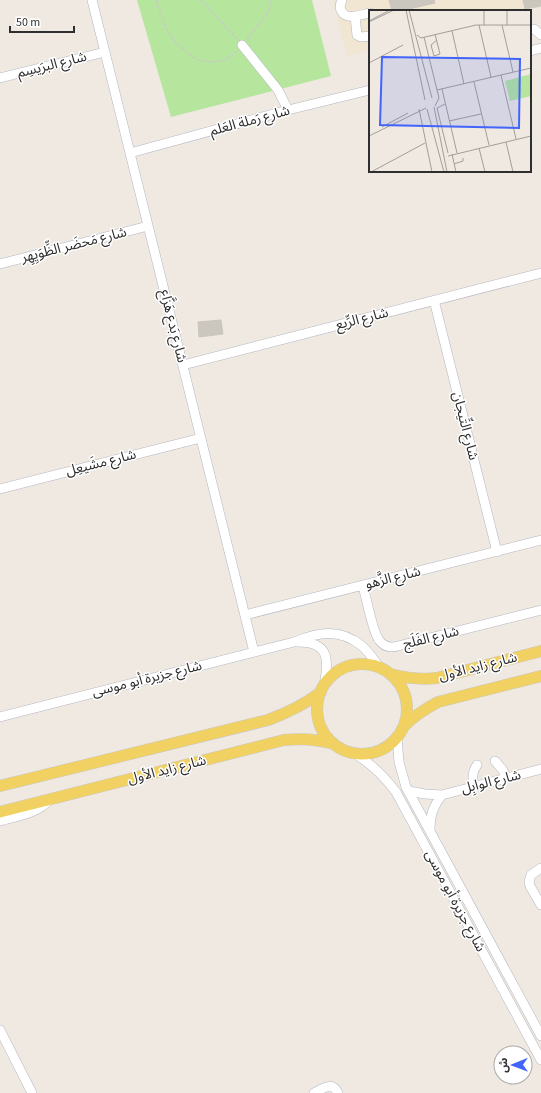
<svg xmlns="http://www.w3.org/2000/svg" width="541" height="1093" viewBox="0 0 541 1093" font-family="'Source Sans 3','Noto Sans Arabic',sans-serif">
<style>
.education{fill:#f0e6d1}
.green{fill:#b6e59e}
.building{fill:#cbc7bf;stroke:#cbc5ba}
.lines{fill:none;stroke-linecap:round;stroke-linejoin:round}
.minor-casing{stroke:#b4b7c1;stroke-width:10}
.major-casing{stroke:#c9c9c9;stroke-width:12}
.path{stroke:#c9c9c9;stroke-width:1.5;stroke-dasharray:3 2;stroke-linecap:butt}
.minor{stroke:#fff;stroke-width:9}
.major{stroke:#f2d163;stroke-width:11}
.labels{text-anchor:middle;dominant-baseline:central;stroke-width:3;stroke-linejoin:round;paint-order:stroke}
.street-label{font-size:14px;fill:#2e2e2e;stroke:#fff}
.inset-road{fill:none;stroke:#a29e99;stroke-width:1}
.view{fill:#4264fb;fill-opacity:0.15;stroke:#4264fb;stroke-width:2}
.inset-edge{fill:none;stroke:#2e2e2e;stroke-width:2}
</style>
<rect width="100%" height="100%" fill="#efe9e1"/>
<path class="education" d="M 333,0 L 541,0 L 541,7 L 523,11 L 370,11 L 370,50 L 347,56 Z"/>
<path class="green" d="M 137,0 L 312,0 L 331,76 L 171,117 Z"/>
<path class="building" d="M 389,0 L 434,0 L 435,3 L 400,11 L 392,11 Z
M 523,0 L 541,0 L 541,6 L 525,9 Z
M 221,320 L 223,334 L 199,337 L 198,322 Z"/>
<g class="lines">
<g class="minor-casing">
<path id="minor" d="M 92,0 L 254,652
M 342,0 C 340,4 339,8 342,12 C 348,21 362,14 370,13
M 355,16 L 357,35 L 361,37 L 370,36
M 534,29 L 541,35
M 242,45 L 278,90 L 288,110
M 530,51 L 541,48
M 0,78 L 105,52
M 130,153 L 288,110 L 370,90
M 0,264 L 148,226
M 434,300 L 497,552
M 183,365 L 541,273
M 0,489 L 201,438
M 363,586 C 366,597 373,633 379,640 C 384,647 391,648 398,646 L 541,610
M 245,615 L 541,540
M 298,642 C 330,642 329,660 324,686
M 0,717 L 294,642 C 318,632 340,628 362,646 C 369,652 374,660 380,668
M 397,737 L 399,762 L 406,787 L 541,1036
M 355,754 C 372,764 384,776 396,792 L 541,1060
M 495,761 L 502,769 L 507,778
M 474,786 C 472,778 472,772 477,765
M 409,791 L 425,794 L 442,795 L 541,769
M 0,821 C 17,816 37,814 49,800
M 430,830 C 430,816 433,806 442,795
M 541,868 L 531,875 L 529,882 L 530,886 L 541,905
M 0,1030 L 32,1093
M 314,1093 C 324,1088 332,1081 338,1093"/>
</g>
<g class="major-casing">
<path id="major" d="M317 709a45 45 0 1 1 90 0a45 45 0 1 1-90 0Z
M 390,674 C 406,678 420,680 437,678 L 541,651
M 404,726 C 414,716 425,709 438,702 L 541,676
M 0,786 L 268,720 C 287,713 304,705 321,692
M 0,812 L 284,740 C 302,738 317,739 334,744"/>
</g>
<path class="path" d="M 156,0 L 165,26 L 175,42 L 190,55 L 198,60 L 211,62 L 225,60 L 237,51
M 201,0 L 237,39
M 247,39 L 268,13 L 271,0"/>
<use href="#minor" class="minor"/>
<use href="#major" class="major"/>
</g>
<g class="labels">
<g class="street-label">
<text transform="translate(52 65) rotate(-14)">شارع البرَيسِم</text>
<text transform="translate(250 121) rotate(-15)">شارع رَملة العَلم</text>
<text transform="translate(74 245) rotate(-14)">شارع مَحضَر الظِّوَيِهِر</text>
<text transform="translate(362 319) rotate(-14)">شارع الرِّيع</text>
<text transform="translate(173 326) rotate(76)">شارع بَدع هَزَّاع</text>
<text transform="translate(465 426) rotate(76)">شارع التِّيجان</text>
<text transform="translate(101 463) rotate(-14)">شارع مشَيعِل</text>
<text transform="translate(393 578) rotate(-14)">شارع الزَّهو</text>
<text transform="translate(431 638) rotate(-14)">شارع الفَلَج</text>
<text transform="translate(478 667) rotate(-14)">شارع زايد الأول</text>
<text transform="translate(147 679) rotate(-14)">شارع جزيرة أبو موسى</text>
<text transform="translate(167 770) rotate(-14)">شارع زايد الأول</text>
<text transform="translate(491 782) rotate(-14)">شارع الوابِل</text>
<text transform="translate(455 901) rotate(62)">شارع جزيرة أبو موسى</text>
</g>
</g>
<g transform="translate(369 10)">
<rect width="162" height="162" fill="#efe9e1"/>
<path d="M 162,64 L 162,86 L 141,91 L 136,71 Z" fill="#b6e59e"/>
<path class="inset-road" d="M 37,0 L 56,90M 40,0 L 63,88M 0,11 L 21,0M 0,12 L 25,0M 110,15 L 122,67M 115,15 L 115,0M 133,15 L 144,62M 138,15 L 138,0M 83,21 L 95,74M 66,24 L 71,44 L 65,46 L 62,35 L 68,30M 48,25 L 52,28 L 107,15 L 162,15M 55,27 L 70,88 L 66,96M 0,53 L 34,35M 132,65 L 147,129M 105,72 L 120,135M 73,79 L 88,143M 68,80 L 162,58M 76,94 L 68,98 L 79,143M 65,97 L 78,162M 50,99 L 63,162M 58,99 L 75,162M 80,111 L 112,104M 13,117 L 39,103M 0,126 L 57,98M 137,132 L 144,162M 110,138 L 116,162M 83,144 L 87,162M 79,146 L 162,126M 85,154 L 94,151 L 94,148M 2,162 L 56,133"/>
<path class="view" d="M 13,47 L 151,49 L 150,118 L 11,115 Z"/>
<rect width="162" height="162" class="inset-edge"/>
</g>
<g transform="translate(513 1065) rotate(269)"><circle r="19" fill="#ffffff" stroke="#ababab"/>
<path d="M0-3L7 15L0 10L-7 15Z" fill="#4264fb"/>
<text y="-6" font-size="11" font-weight="bold" text-anchor="middle" fill="#2e2e2e">ش</text>
</g>
<path d="M10 26v6h64v-6" fill="none" stroke="#2e2e2e" stroke-width="2"/>
<text x="16" y="26" font-size="12" fill="#2e2e2e" stroke="#ffffff" stroke-width="3" paint-order="stroke">50 m</text>
</svg>
